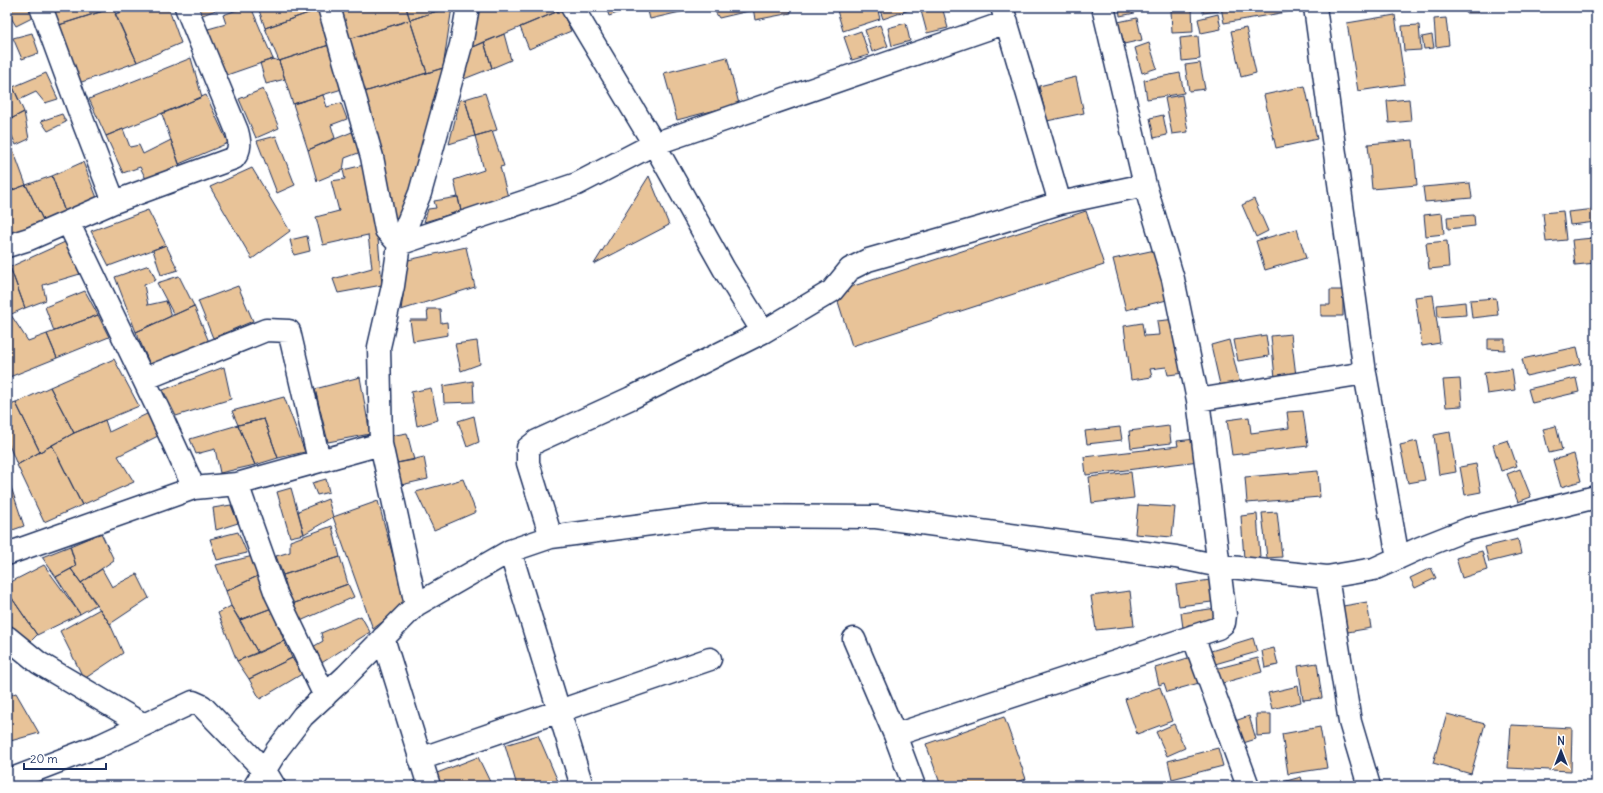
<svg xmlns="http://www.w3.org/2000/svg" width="1603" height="793" viewBox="0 0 1603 793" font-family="Delius,sans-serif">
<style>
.building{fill:#e8c398;stroke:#1b2f5e}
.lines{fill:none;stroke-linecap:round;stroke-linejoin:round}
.minor-casing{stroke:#1b2f5e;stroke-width:25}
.minor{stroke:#fff;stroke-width:22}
</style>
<rect width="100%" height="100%" fill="#fff"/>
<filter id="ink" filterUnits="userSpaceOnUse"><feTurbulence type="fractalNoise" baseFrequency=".025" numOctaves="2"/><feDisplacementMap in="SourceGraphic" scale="8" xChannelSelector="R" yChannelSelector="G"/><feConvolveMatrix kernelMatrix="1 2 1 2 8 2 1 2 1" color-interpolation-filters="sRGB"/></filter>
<g filter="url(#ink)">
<path class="building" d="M 7,7 L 30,7 L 34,17 L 16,26 L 7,11 Z
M 53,7 L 115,7 L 59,25 Z
M 137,7 L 168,7 L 181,43 L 137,62 L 115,14 Z
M 197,7 L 224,7 L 200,16 Z
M 245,7 L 251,7 L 273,59 L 224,76 L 208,29 L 226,24 L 223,15 Z
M 258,7 L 319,7 L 320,9 L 265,28 Z
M 341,7 L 406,7 L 410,20 L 349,39 Z
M 406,7 L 449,7 L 410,20 Z
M 449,7 L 452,7 L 443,68 L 427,73 L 410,20 Z
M 479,7 L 560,7 L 561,10 L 471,48 Z
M 606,7 L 634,7 L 609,16 Z
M 647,7 L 702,7 L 650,19 Z
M 712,7 L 751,7 L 753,10 L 719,18 Z
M 753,7 L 790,7 L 791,13 L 755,20 Z
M 836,7 L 877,7 L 880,19 L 843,31 Z
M 879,7 L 915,7 L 915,8 L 883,19 Z
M 920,7 L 942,7 L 948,28 L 927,33 Z
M 1119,7 L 1134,7 L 1135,13 L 1120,16 Z
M 1203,7 L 1218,7 L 1219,11 L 1203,13 Z
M 1221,7 L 1291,7 L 1292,11 L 1224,23 Z
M 1466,7 L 1478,7 L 1478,13 L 1466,13 Z
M 113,8 L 137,62 L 79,83 L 59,25 Z
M 1192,8 L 1193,32 L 1172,33 L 1171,10 Z
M 320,9 L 329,45 L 279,61 L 265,28 Z
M 561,10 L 571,31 L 529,49 L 520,27 Z
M 1218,14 L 1221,29 L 1201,33 L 1198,19 Z
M 1395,15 L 1405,84 L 1358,91 L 1347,23 Z
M 1137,18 L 1142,40 L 1124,44 L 1118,22 Z
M 1446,18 L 1449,45 L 1436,47 L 1434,19 Z
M 410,20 L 427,73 L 364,92 L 349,39 Z
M 906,23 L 910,41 L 892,46 L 888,28 Z
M 880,25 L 888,46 L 872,52 L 865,30 Z
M 1419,25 L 1421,50 L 1404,51 L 1402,26 Z
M 1246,28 L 1256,73 L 1241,77 L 1231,31 Z
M 861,31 L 869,55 L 852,60 L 844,37 Z
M 32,33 L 39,53 L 22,59 L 13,38 Z
M 504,34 L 511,60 L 492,68 L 484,42 Z
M 1432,35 L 1434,48 L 1424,49 L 1422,37 Z
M 1198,36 L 1200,59 L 1182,61 L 1180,38 Z
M 484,42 L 492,68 L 464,79 L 471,48 Z
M 1149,43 L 1157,68 L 1142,73 L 1135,48 Z
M 329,45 L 342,89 L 293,104 L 279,61 Z
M 727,57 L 739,104 L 677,120 L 664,73 Z
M 191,58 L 202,97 L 106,136 L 89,99 Z
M 273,59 L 279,61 L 285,79 L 266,84 L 260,63 Z
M 1200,63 L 1205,89 L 1189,91 L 1185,65 Z
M 443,68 L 413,190 L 396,228 L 364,92 Z
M 46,73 L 58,99 L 45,103 L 36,92 L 19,100 L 13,87 Z
M 1180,73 L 1184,93 L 1147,99 L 1144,80 Z
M 1076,77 L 1084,113 L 1047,121 L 1039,86 Z
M 1305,86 L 1317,139 L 1276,148 L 1264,95 Z
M 13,87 L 24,112 L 7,121 L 7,89 Z
M 263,89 L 279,128 L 256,138 L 239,99 Z
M 485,93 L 497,130 L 475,136 L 465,99 Z
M 206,95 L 228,143 L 179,164 L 162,114 Z
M 323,95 L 327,107 L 341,103 L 347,119 L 331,125 L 335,138 L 308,150 L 293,104 Z
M 1182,95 L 1188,132 L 1172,134 L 1165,98 Z
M 465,99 L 475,136 L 449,144 L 460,100 Z
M 1409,99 L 1411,121 L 1389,123 L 1387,101 Z
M 24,112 L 29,139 L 16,145 L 7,125 L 7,121 Z
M 62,114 L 66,122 L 48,131 L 41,121 Z
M 1163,115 L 1167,135 L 1154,138 L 1150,118 Z
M 123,129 L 130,147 L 139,145 L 143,154 L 171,140 L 181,169 L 146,179 L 140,167 L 123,173 L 106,136 Z
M 492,131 L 504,166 L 500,167 L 508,197 L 461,211 L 454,180 L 484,170 L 475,136 Z
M 352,132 L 361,152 L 345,158 L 343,170 L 317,181 L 308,150 Z
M 276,136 L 295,185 L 277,193 L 257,141 Z
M 1413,140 L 1417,185 L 1372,189 L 1368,144 Z
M 11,144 L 26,185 L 7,192 L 7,145 Z
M 83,162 L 99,203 L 66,215 L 52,176 Z
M 368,164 L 374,192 L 382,285 L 338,293 L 333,279 L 372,268 L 368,235 L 323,245 L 316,217 L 339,211 L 331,181 L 345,179 L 343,170 Z
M 252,168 L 290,231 L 252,259 L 210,187 Z
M 52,176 L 66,215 L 45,224 L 26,185 Z
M 649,176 L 669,225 L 594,264 Z
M 1470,183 L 1472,198 L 1425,202 L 1423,187 Z
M 26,185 L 45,224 L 7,235 L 7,192 Z
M 458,197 L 461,211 L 424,222 L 428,209 L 436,208 L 434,201 Z
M 1254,199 L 1268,231 L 1256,237 L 1242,205 Z
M 1596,209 L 1596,222 L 1570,225 L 1568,212 Z
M 148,210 L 166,245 L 109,266 L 91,231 Z
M 1086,211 L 1104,265 L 852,346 L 835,292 Z
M 1563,211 L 1566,240 L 1546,242 L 1543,213 Z
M 1442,213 L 1444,234 L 1426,236 L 1424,215 Z
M 1474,215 L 1475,226 L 1448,229 L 1447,217 Z
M 1297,229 L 1306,258 L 1265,270 L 1256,241 Z
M 307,236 L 310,251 L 294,255 L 290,240 Z
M 1593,238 L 1596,263 L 1575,265 L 1572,240 Z
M 1447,241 L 1449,267 L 1429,269 L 1426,243 Z
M 65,242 L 80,274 L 43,285 L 46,300 L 25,308 L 10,267 Z
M 166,245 L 178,270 L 161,275 L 153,250 Z
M 466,247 L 475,287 L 401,310 L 408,260 Z
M 1155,250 L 1167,300 L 1126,310 L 1113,259 Z
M 149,265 L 156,280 L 144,285 L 148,305 L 166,301 L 171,316 L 136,332 L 115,277 Z
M 10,267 L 25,308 L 7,316 L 7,268 Z
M 179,276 L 194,306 L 174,315 L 157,283 Z
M 238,286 L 253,321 L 213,338 L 198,301 Z
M 1330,290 L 1343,290 L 1343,316 L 1321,316 L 1321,305 L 1330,305 Z
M 85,291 L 98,315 L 54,331 L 45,307 Z
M 1433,295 L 1440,343 L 1422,346 L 1415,297 Z
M 1496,298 L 1498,315 L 1472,318 L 1470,300 Z
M 1465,302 L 1466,315 L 1438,317 L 1437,305 Z
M 194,306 L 209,342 L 151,367 L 136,332 Z
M 427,309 L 440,309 L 441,323 L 447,322 L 448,335 L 413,341 L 410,320 L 428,320 Z
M 11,315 L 28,341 L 47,334 L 57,358 L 7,378 L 7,316 Z
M 98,315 L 109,337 L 57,358 L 47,334 Z
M 1177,319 L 1184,373 L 1168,375 L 1166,367 L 1150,369 L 1152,377 L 1131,380 L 1124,326 L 1142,323 L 1144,336 L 1159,335 L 1157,321 Z
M 1291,334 L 1296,376 L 1275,378 L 1271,336 Z
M 1266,335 L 1269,356 L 1238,361 L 1234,340 Z
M 1488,339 L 1505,339 L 1505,350 L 1488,349 Z
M 1229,340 L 1240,384 L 1221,389 L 1211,345 Z
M 477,341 L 480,364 L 461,371 L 455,344 Z
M 1577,347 L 1581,364 L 1526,376 L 1522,359 Z
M 114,359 L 139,406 L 74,433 L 50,387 Z
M 224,367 L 231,399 L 176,416 L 163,390 Z
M 1512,369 L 1515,390 L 1487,394 L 1484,373 Z
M 360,377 L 370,434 L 328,442 L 315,389 Z
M 1576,378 L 1579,392 L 1532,403 L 1528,389 Z
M 1460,379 L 1462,406 L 1446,407 L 1443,380 Z
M 473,381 L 474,402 L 444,403 L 443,386 Z
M 50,387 L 74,433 L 40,452 L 16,403 Z
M 431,388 L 438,420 L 417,426 L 411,392 Z
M 284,397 L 305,452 L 278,458 L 264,419 L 238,425 L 232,411 Z
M 16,403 L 40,452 L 17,465 L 7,440 L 7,406 Z
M 1303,411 L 1308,446 L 1232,455 L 1227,420 L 1249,417 L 1251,433 L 1289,428 L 1287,412 Z
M 149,413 L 160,435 L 118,456 L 134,482 L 82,505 L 52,445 L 74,433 L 105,420 L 109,432 Z
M 474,416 L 479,442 L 467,447 L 458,421 Z
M 264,419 L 278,458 L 255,465 L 238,425 Z
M 238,425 L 255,465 L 220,473 L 215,449 L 196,454 L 190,439 Z
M 1169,426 L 1171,443 L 1131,448 L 1129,431 Z
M 1556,426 L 1562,450 L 1549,453 L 1543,429 Z
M 1120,427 L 1122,440 L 1087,444 L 1085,431 Z
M 1450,432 L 1456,472 L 1439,475 L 1434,435 Z
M 407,433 L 414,460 L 397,463 L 390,436 Z
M 1196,439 L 1199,461 L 1086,475 L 1084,457 L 1178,446 L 1177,441 Z
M 1508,440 L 1517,466 L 1501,471 L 1493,445 Z
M 1417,441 L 1425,480 L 1408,483 L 1400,445 Z
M 52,445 L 82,505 L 44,522 L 17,465 Z
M 1574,454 L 1581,481 L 1561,487 L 1553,460 Z
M 424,457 L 428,479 L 401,485 L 397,463 Z
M 1476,464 L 1481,492 L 1465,495 L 1460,467 Z
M 1520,469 L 1531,497 L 1518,502 L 1507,474 Z
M 1318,471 L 1320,497 L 1247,503 L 1245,477 Z
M 1131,472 L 1134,498 L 1092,503 L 1089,477 Z
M 7,475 L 24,526 L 7,532 Z
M 326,479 L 329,492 L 317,495 L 312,483 Z
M 463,479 L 476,512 L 434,530 L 416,492 Z
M 291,488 L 304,534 L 290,537 L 277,492 Z
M 328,499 L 333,517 L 304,534 L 298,511 Z
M 378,501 L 406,604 L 373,629 L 333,517 Z
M 231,505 L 238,523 L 216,530 L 213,508 Z
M 1138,505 L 1175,507 L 1172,537 L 1135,534 Z
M 1277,512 L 1282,557 L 1267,558 L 1262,513 Z
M 1257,514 L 1260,557 L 1244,559 L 1241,516 Z
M 332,526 L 340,557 L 283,575 L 276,556 L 290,552 L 290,541 Z
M 238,532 L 247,553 L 217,560 L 210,539 Z
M 101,533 L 114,560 L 81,583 L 71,569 L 76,566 L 70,546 Z
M 1518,539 L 1521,554 L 1489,562 L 1485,547 Z
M 70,546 L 76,566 L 56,577 L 42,557 Z
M 1482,551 L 1487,570 L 1462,578 L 1456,558 Z
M 253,556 L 260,575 L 226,591 L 216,565 Z
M 340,557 L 348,584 L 292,604 L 283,575 Z
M 44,565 L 80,614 L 37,635 L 7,591 L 7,584 Z
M 1431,568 L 1436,578 L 1415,588 L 1410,578 Z
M 71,569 L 97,604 L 80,614 L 56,577 Z
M 102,569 L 112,587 L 137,574 L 149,598 L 110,624 L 81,583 Z
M 260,575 L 272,608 L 240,620 L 231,606 L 226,591 Z
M 1217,579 L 1220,601 L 1179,606 L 1176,585 Z
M 348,584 L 354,597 L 296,623 L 292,604 Z
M 7,591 L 37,635 L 27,645 L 7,628 Z
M 1130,591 L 1134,626 L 1096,630 L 1091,596 Z
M 1367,602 L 1371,628 L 1342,633 L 1337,607 Z
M 231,606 L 258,653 L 237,661 L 218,613 Z
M 272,608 L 284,641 L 258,653 L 240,620 Z
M 1217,608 L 1219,623 L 1183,628 L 1181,613 Z
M 100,609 L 110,624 L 123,653 L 84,679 L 60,631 Z
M 361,616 L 370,632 L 320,664 L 311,648 L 323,641 L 321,633 Z
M 1253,638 L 1257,652 L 1215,664 L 1211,651 Z
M 284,641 L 292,658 L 249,679 L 237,661 Z
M 1274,648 L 1278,665 L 1265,668 L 1262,651 Z
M 1191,657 L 1199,683 L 1167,692 L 1164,683 L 1159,685 L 1155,668 Z
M 292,658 L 302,674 L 260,699 L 249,679 Z
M 1258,658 L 1262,672 L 1219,684 L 1215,669 Z
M 1317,663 L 1322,698 L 1303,700 L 1298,666 Z
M 1298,686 L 1301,702 L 1272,709 L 1268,693 Z
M 1160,687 L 1172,721 L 1137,734 L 1125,699 Z
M 16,693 L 39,733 L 7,742 L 7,696 Z
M 1256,714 L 1271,714 L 1271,735 L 1257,736 Z
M 1447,714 L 1485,724 L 1471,774 L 1433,763 Z
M 1249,716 L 1256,739 L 1240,744 L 1232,722 Z
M 1004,717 L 1026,779 L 1005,786 L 941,786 L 926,744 Z
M 1174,724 L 1185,748 L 1167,756 L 1156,732 Z
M 1511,725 L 1572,728 L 1571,771 L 1508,768 Z
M 1320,727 L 1327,768 L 1288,774 L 1282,734 Z
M 538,735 L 560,786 L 517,786 L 505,745 Z
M 1218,748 L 1223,766 L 1172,779 L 1168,761 Z
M 478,757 L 492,786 L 441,786 L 437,773 Z
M 1301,777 L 1304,786 L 1268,786 Z"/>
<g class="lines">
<g class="minor-casing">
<path id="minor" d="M 41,7 L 84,124 L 114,202
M 329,7 L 372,157 L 386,230 L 399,244 L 577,184 L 654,144 L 1007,22
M 572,7 L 654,144 L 724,269 L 763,332
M 1002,7 L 1060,203
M 1315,7 L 1365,373 L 1398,558
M 68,222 L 158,409 L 194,488
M 7,246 L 29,239 L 114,202 L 234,158 C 241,149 240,142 237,131 L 186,7
M 144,379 L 266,330 L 289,331 L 319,460
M 1198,400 L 1365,373
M 237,484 L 276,594 L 325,696
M 551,537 L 528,463 L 528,448 L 537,441 L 631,398 L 763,332 L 832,291 L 850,269 L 868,260 L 983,227 L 1060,203 L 1145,185
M 510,551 L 582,786
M 7,554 L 194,488 L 237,484 L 381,444
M 1327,577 L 1350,722 L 1369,786
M 416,605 L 381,444 L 379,347 L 393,286 L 399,244 L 420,193 L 461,45 L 468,7
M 1193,636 L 1248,786
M 7,637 L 39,663 L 144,725
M 383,638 L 429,786
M 854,639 L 895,735 L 914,786
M 895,735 L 1218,628 L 1224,623 L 1225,615 L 1198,400 L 1173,279 L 1145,185 L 1103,7
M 420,759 L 710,659
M 7,781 L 101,745 L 193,702 L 202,706 L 265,771 L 274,786
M 255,786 L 277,750 L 303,716 L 346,676 L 416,605 L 510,551 L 551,537 L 712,516 L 876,517 L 1176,557 L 1220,566 L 1327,577 L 1374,569 L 1420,548 L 1468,529 L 1596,497"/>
</g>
<use href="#minor" class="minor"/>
</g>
</g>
<rect width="1603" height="793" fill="none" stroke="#fff" stroke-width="24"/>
<rect x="12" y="12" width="1579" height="769" fill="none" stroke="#1b2f5e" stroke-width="1.5" filter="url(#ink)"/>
<g transform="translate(1561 751)" stroke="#ffffff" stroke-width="3" paint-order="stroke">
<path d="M0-3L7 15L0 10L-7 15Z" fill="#1b2f5e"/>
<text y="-6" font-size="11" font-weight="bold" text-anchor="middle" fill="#1b2f5e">N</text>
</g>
<path d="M24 763v6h82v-6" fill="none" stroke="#1b2f5e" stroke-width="2"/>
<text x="30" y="763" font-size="12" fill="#1b2f5e" stroke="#ffffff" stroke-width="3" paint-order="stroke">20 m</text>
</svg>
